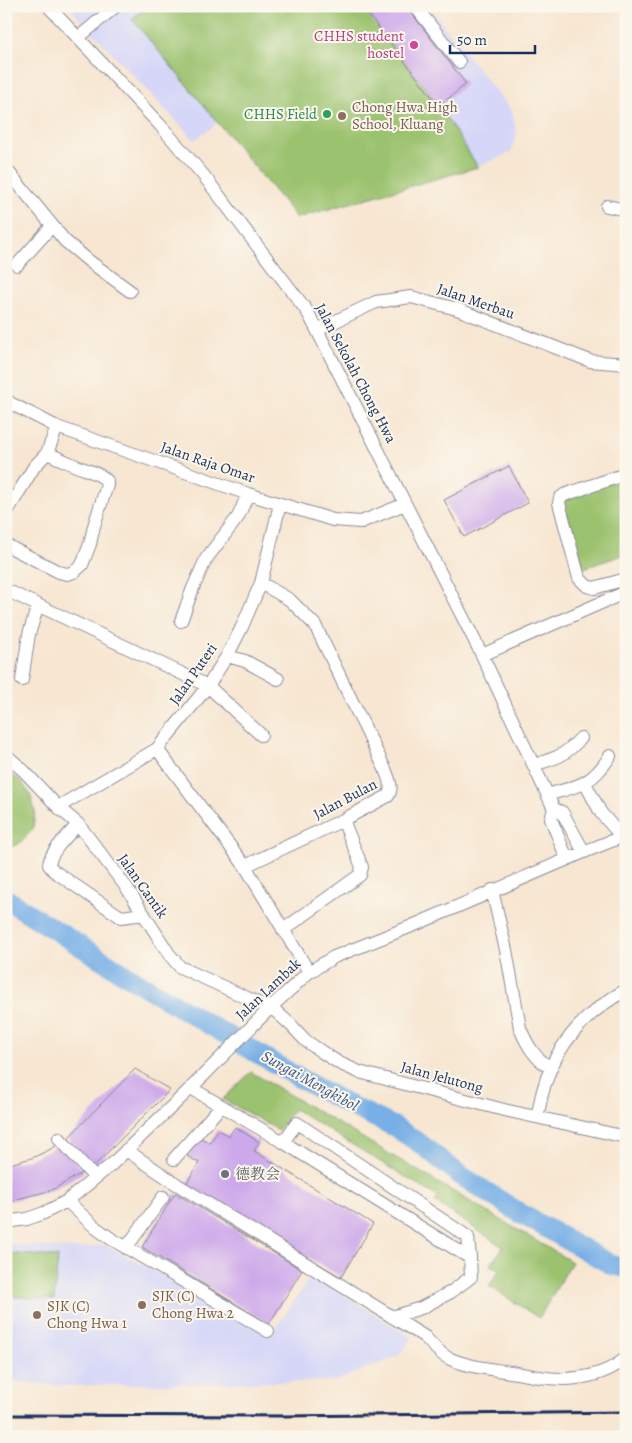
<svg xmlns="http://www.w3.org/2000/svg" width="632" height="1443" viewBox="0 0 632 1443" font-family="Alegreya,'Noto Serif SC',serif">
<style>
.built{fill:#d6d7f8}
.green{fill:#9bc26e;stroke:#5b7866}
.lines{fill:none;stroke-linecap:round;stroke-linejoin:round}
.river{stroke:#77afe6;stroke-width:20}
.building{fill:#cda9eb}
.minor-casing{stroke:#898a98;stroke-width:14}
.minor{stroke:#fff;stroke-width:12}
.rail{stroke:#1b2f5e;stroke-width:3}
.hotel-dot{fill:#d1479c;stroke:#fbf7ec;stroke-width:2}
.leisure-dot{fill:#2e9e5b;stroke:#fbf7ec;stroke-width:2}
.education-dot{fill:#8d6e63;stroke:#fbf7ec;stroke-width:2}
.worship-dot{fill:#6b7280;stroke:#fbf7ec;stroke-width:2}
.labels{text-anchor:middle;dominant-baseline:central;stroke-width:4;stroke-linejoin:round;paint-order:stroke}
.hotel-label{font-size:15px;fill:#b23c85;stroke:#fbf7ec;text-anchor:end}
.education-label{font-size:15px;fill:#785e54;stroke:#fbf7ec;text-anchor:start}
.leisure-label{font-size:15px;fill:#27864d;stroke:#fbf7ec;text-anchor:end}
.street-label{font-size:15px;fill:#1b2f5e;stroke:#fbf7ec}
.worship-label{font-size:15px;fill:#5b616d;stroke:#fbf7ec;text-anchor:start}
.water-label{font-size:16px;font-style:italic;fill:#375587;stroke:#fbf7ec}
</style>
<rect width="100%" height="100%" fill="#fbf7ec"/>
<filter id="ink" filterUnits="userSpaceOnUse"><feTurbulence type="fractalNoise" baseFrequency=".02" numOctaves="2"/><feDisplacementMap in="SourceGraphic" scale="10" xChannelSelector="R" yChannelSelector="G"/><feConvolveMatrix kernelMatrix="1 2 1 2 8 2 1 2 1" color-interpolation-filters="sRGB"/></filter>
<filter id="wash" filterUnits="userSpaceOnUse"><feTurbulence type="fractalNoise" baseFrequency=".0096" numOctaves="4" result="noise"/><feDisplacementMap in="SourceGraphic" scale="20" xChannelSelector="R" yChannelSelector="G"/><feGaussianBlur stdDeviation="1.12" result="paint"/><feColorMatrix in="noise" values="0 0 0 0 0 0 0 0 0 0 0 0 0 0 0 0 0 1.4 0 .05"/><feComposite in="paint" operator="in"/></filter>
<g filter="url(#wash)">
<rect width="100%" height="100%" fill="#f7e6d1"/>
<path class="built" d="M 70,6 L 428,6 L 511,110 L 517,133 L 511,152 L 478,167 L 297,218 L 218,123 L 194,140 L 76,15 Z
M 6,1244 L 73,1249 L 106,1245 L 271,1335 L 312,1275 L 412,1338 L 398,1356 L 335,1381 L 62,1386 L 6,1381 Z"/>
<path class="green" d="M 148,6 L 362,6 L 439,106 L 478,167 L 297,218 L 132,19 Z
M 624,478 L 626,484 L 626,554 L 584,568 L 561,500 Z
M 6,771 L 21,781 L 30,794 L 35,811 L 33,829 L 19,844 L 6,848 Z
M 251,1072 L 572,1262 L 539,1318 L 489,1286 L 499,1271 L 490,1265 L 503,1247 L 435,1202 L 438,1197 L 294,1109 L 278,1130 L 223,1099 Z
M 6,1253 L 58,1257 L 54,1300 L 6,1296 Z"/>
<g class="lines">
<path class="river" d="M 6,899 L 134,980 L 299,1078 L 349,1105 L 395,1127 L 422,1145 L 460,1175 L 523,1215 L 612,1265 L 626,1268"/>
</g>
<g id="blocks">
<path class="building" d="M 362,6 L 406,6 L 466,84 L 439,106 Z
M 509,466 L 528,503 L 464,537 L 444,500 Z
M 135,1069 L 170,1090 L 92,1168 L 68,1138 Z
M 235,1127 L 259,1142 L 254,1151 L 373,1224 L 341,1277 L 186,1184 L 199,1163 L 187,1156 L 199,1137 L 210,1143 L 218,1130 L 229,1136 Z
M 60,1143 L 84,1172 L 52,1190 L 6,1202 L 6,1165 L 32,1158 L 51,1149 Z
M 175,1193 L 302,1270 L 269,1324 L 142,1247 Z"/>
</g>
</g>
<g filter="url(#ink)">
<use href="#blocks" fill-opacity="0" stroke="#898a98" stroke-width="1"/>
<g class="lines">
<g class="minor-casing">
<path id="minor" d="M 48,6 L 160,125 L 204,176 L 307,311 L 317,330 L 482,655 L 554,809 L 551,819 L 567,859
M 415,6 L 459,62
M 78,38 L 116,6
M 6,169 L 65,241 L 89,261 L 130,291
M 607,206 L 626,210
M 17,265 L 52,226
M 317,330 L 376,302 L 411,297 L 457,309 L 590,361 L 626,364
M 6,399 L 10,403 L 57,427 L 248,494 L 333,520 L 361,522 L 405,504
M 626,474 L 564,495 L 560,498 L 559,503 L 579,578 L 587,586 L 594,588 L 626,579
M 6,513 L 34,467 L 47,453 L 57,427
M 6,545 L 59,572 L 67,574 L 74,572 L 82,565 L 90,544 L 94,526 L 107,485 L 107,481 C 99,472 85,470 74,465 C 65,461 56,457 47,453
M 6,590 L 208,686 L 261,735
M 181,621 L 193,588 L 206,559 L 238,517 L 248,494
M 482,655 L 626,592
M 227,656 L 245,661 L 278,679
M 22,680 L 29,634 L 38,605
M 157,749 L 245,866 L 343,820 L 388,796 C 394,787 388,778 385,769 L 315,625 L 290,600 L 261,583
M 6,755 L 24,771 L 58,807 L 78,824 L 127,888 L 169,954 L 180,967 L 258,1003 L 271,1007 L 291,1025 L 306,1041 L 322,1052 L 339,1063 L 359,1072 L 504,1110 L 626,1137
M 534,765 C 558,757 563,757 581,738
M 585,783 L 601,813 L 622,837
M 547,795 C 578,786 592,785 610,756
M 58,807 L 157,749 L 208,686 L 227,656 L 241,629 L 261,583 L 280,504
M 554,809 L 562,812 L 584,852
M 78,824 C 69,835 50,851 49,865 L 54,871 L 121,917 L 144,914
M 245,866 L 309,972
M 492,890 L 506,950 L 520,1028 C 527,1045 535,1059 551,1068
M 283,930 L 360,875 L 362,867 L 343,820
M 191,1088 L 283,1142 L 470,1258 L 468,1237 L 297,1123 L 283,1142
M 537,1117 C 540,1106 541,1095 545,1084 C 557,1043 589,1010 626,990
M 59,1138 L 95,1178
M 126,1150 L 178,1185 L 425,1337 C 432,1345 439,1353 448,1358 C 468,1367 490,1369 511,1372 C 532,1376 556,1381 577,1378 C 594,1376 612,1370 626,1358
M 174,1159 L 221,1106
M 67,1201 L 96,1228 L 110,1238 L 268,1331
M 6,1222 L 27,1219 L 44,1213 L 67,1201 L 111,1165 L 191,1088 L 271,1007 L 309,972 L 334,957 L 412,926 L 584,852 L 626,835
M 126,1248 L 163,1197
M 392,1317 L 421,1308 L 451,1292 L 471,1277 L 470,1258"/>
</g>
<use href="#minor" class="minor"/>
<path class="rail" d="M 6,1415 L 284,1416 L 626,1412"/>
</g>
</g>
<circle class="hotel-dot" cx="414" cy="45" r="5"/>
<circle class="leisure-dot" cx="327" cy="114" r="5"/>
<g class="education-dot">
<circle cx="342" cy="116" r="5"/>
<circle cx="142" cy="1305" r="5"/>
<circle cx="37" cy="1315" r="5"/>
</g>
<circle class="worship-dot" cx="225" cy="1174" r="5"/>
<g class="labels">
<g class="hotel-label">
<text x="404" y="36">CHHS student<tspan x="404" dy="17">hostel</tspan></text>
</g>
<g class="education-label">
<text x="352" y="107">Chong Hwa High<tspan x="352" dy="17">School, Kluang</tspan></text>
<text x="152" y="1296">SJK (C)<tspan x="152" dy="17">Chong Hwa 2</tspan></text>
<text x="47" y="1306">SJK (C)<tspan x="47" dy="17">Chong Hwa 1</tspan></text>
</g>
<g class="leisure-label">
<text x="317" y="114">CHHS Field</text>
</g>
<g class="street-label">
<text transform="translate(476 301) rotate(19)">Jalan Merbau</text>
<text transform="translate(356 373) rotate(62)">Jalan Sekolah Chong Hwa</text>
<text transform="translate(208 462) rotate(19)">Jalan Raja Omar</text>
<text transform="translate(193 674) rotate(-55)">Jalan Puteri</text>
<text transform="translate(345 799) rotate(-28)">Jalan Bulan</text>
<text transform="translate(143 886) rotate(55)">Jalan Cantik</text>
<text transform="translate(268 989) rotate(-43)">Jalan Lambak</text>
<text transform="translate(442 1077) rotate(15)">Jalan Jelutong</text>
</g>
<g class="worship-label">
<text x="235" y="1174">德教会</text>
</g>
<g class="water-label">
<text transform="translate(310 1081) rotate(29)">Sungai Mengkibol</text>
</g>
</g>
<rect width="632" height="1443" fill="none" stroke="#fbf7ec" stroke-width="25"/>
<path d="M450 45v8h85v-8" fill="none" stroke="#1b2f5e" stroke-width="2.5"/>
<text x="457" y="45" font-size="15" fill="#1b2f5e" stroke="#fbf7ec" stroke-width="4" paint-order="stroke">50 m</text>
</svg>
